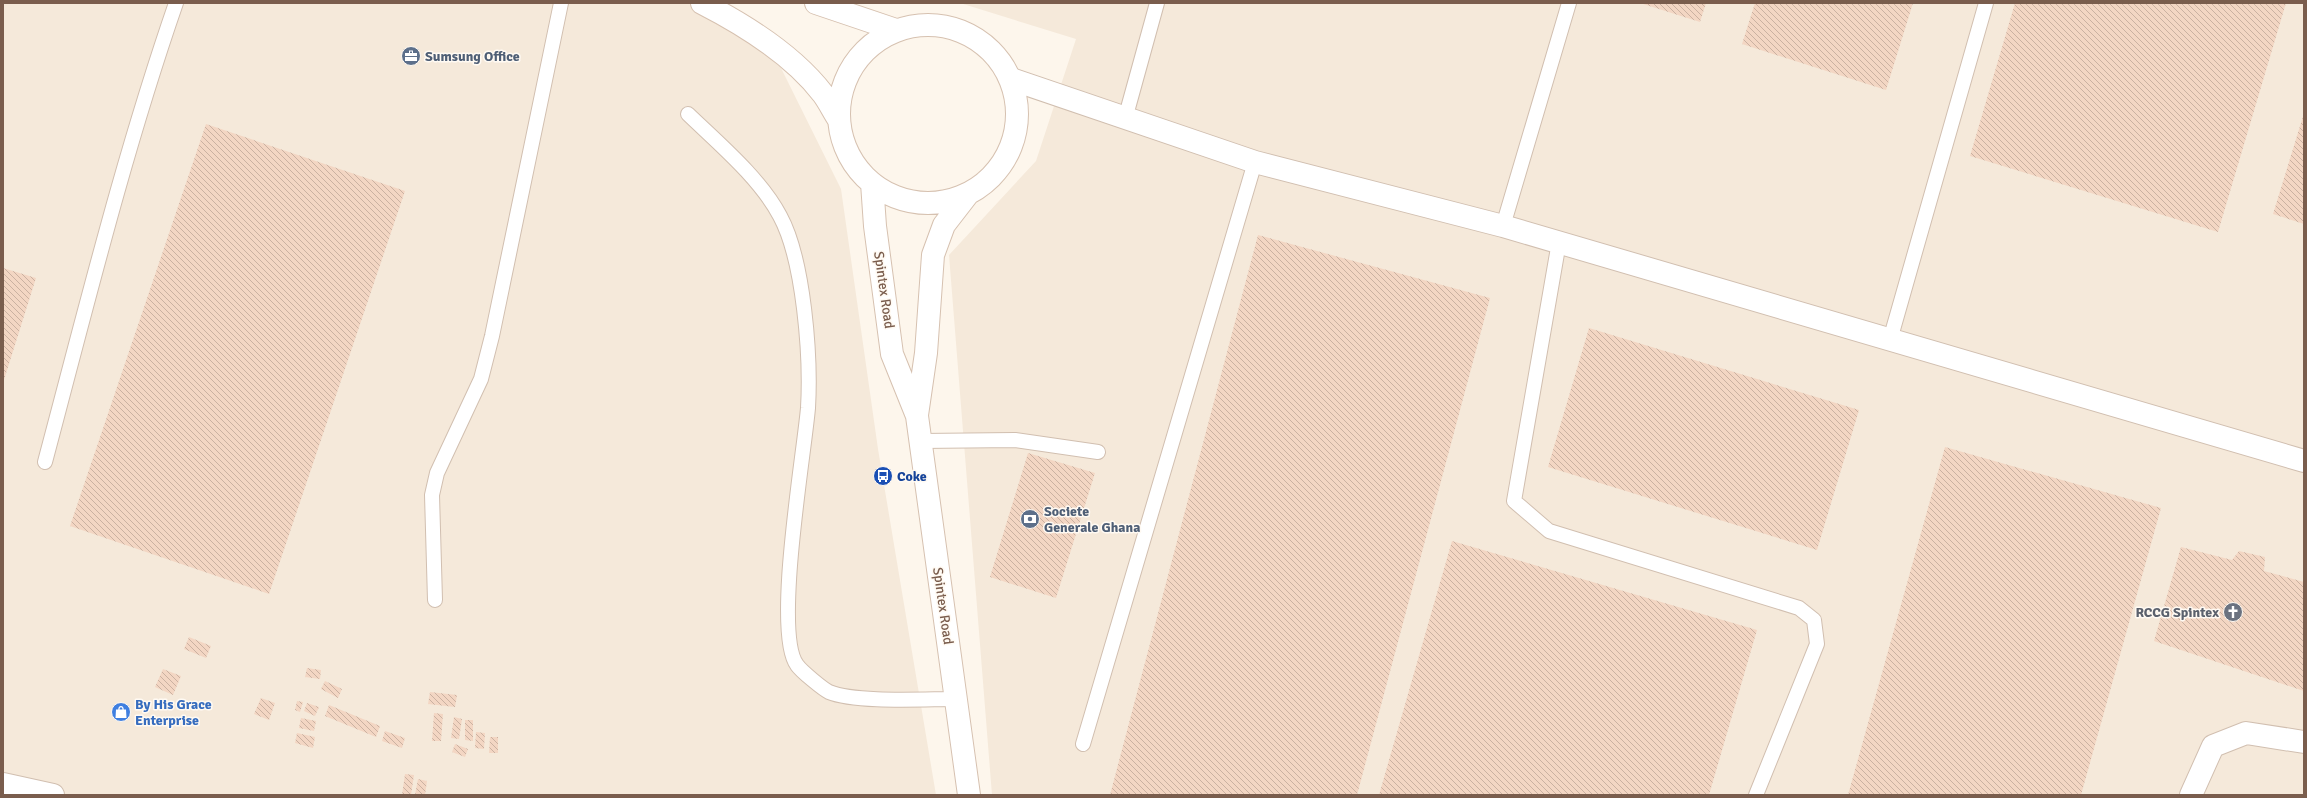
<svg xmlns="http://www.w3.org/2000/svg" width="2307" height="798" viewBox="0 0 2307 798" font-family="Signika,sans-serif">
<style>
.residential{fill:#f5e9da}
.building{fill:url(#building-back-hatch)}
.lines{fill:none;stroke-linecap:round;stroke-linejoin:round}
.lane-casing{stroke:#d1bfb0;stroke-width:16}
.street-casing{stroke:#d1bfb0;stroke-width:24}
.secondary-casing{stroke:#d6c1b0;stroke-width:24}
.lane{stroke:#fff;stroke-width:14}
.street{stroke:#fff;stroke-width:22}
.secondary{stroke:#fff;stroke-width:22}
.labels{text-anchor:middle;dominant-baseline:central;stroke-width:3;stroke-linejoin:round;paint-order:stroke}
.service-label{font-size:14px;font-weight:bold;fill:#4e5e75;stroke:#fffaf3;text-anchor:start}
.street-label{font-size:14px;fill:#7a5d4d;stroke:#fffaf3}
.transit-label{font-size:14px;font-weight:bold;fill:#164399;stroke:#fffaf3;text-anchor:start}
.worship-label{font-size:14px;font-weight:bold;fill:#5b616d;stroke:#fffaf3;text-anchor:end}
.shop-label{font-size:14px;font-weight:bold;fill:#366cbe;stroke:#fffaf3;text-anchor:start}
</style>
<defs>
<pattern id="building-back-hatch" width="6" height="6" patternUnits="userSpaceOnUse"><rect width="6" height="6" fill="#f3d6c3"/><path d="M-1 5l2 2M0 0l6 6M5-1l2 2" fill="none" stroke="#cab1a1"/></pattern>
</defs>
<rect width="100%" height="100%" fill="#fdf6ec"/>
<path class="residential" d="M 3,3 L 698,3 L 707,6 L 781,68 L 841,189 L 878,449 L 936,795 L 3,795 Z
M 960,3 L 2304,3 L 2304,795 L 992,795 L 949,255 L 1036,161 L 1076,39 Z"/>
<path class="building" d="M 1640,3 L 1706,3 L 1700,22 Z
M 1755,3 L 1913,3 L 1886,90 L 1742,44 Z
M 2015,3 L 2286,3 L 2218,232 L 1970,156 Z
M 2304,113 L 2304,224 L 2273,214 Z
M 206,124 L 405,191 L 269,594 L 70,526 Z
M 1258,235 L 1490,298 L 1357,795 L 1110,795 Z
M 3,268 L 36,278 L 3,383 Z
M 1589,328 L 1859,410 L 1817,550 L 1548,467 Z
M 1945,447 L 2161,508 L 2081,795 L 1848,795 Z
M 1028,453 L 1095,473 L 1056,598 L 990,577 Z
M 1452,541 L 1757,630 L 1709,795 L 1379,795 Z
M 2181,547 L 2232,560 L 2239,551 L 2265,557 L 2264,571 L 2304,582 L 2304,691 L 2154,641 Z
M 189,637 L 211,646 L 206,658 L 184,649 Z
M 307,668 L 321,670 L 320,679 L 305,677 Z
M 163,669 L 181,676 L 173,695 L 155,687 Z
M 325,681 L 342,689 L 338,698 L 321,689 Z
M 430,692 L 457,695 L 455,707 L 428,704 Z
M 261,698 L 275,703 L 269,720 L 254,714 Z
M 297,701 L 303,702 L 300,712 L 295,710 Z
M 307,703 L 319,707 L 315,716 L 304,711 Z
M 329,705 L 380,726 L 376,737 L 325,716 Z
M 434,713 L 443,714 L 441,741 L 432,741 Z
M 454,717 L 462,719 L 459,739 L 451,738 Z
M 301,718 L 316,721 L 314,731 L 299,728 Z
M 465,720 L 473,720 L 473,741 L 465,740 Z
M 385,731 L 405,738 L 402,748 L 382,741 Z
M 476,732 L 485,733 L 484,749 L 475,748 Z
M 297,733 L 315,737 L 313,748 L 295,743 Z
M 490,737 L 498,737 L 498,753 L 489,753 Z
M 455,744 L 468,749 L 465,757 L 452,752 Z
M 405,774 L 414,775 L 411,795 L 402,795 Z
M 418,779 L 427,781 L 425,795 L 415,795 Z"/>
<g class="lines">
<g class="lane-casing">
<path id="lane" d="M 688,114 C 718,143 760,178 780,216 C 804,260 811,357 808,408 C 804,455 773,633 797,665 C 801,671 823,689 829,692 C 856,703 924,699 955,699
M 1125,119 L 1157,3
M 1503,226 L 1569,3
M 1559,242 L 1514,501 L 1549,531 L 1799,608 L 1814,620 L 1817,644 L 1756,795
M 1890,340 L 1986,3
M 921,441 L 1015,440 L 1098,452
M 45,462 C 86,308 124,153 176,3
M 435,600 L 432,495 L 437,473 L 481,379 L 492,336 L 561,3
M 1083,744 L 1255,162"/>
</g>
<g class="street-casing">
<path id="street" d="M 1011,79 L 1255,162 L 1503,226 L 2304,461
M 3,784 L 53,795
M 2191,795 L 2213,746 L 2246,733 L 2304,742"/>
</g>
<g class="secondary-casing">
<path id="secondary" d="M 702,3 C 745,25 793,55 823,94 C 829,102 833,111 839,120
M 816,3 L 896,30
M839 114a89 89 0 1 1 178 0a89 89 0 1 1-178 0Z
M 872,183 L 875,226 L 892,354 L 917,416 L 969,795
M 917,415 L 926,353 L 933,255 L 944,225 L 968,194"/>
</g>
<use href="#lane" class="lane"/>
<use href="#street" class="street"/>
<use href="#secondary" class="secondary"/>
</g>
<defs>
<g id="office-disc" transform="scale(1)"><circle r="9.5" fill="#5c6f8a" stroke="#fffaf3"/><path d="M-6-3h4V-5.5h4V-3h4V5H-6ZM-1-4.5V-3h2v-1.5ZM-6 0V1H6V0Z" fill="#fff"/></g>
<g id="bus-disc" transform="scale(1)"><circle r="9.5" fill="#1a4fb4" stroke="#fffaf3"/><path d="M-5-6H5V4H4V6H2V4H-2V6H-4V4H-5ZM-3.5-4V0h7V-4ZM-3.5 1.2v1.5H-2V1.2ZM2 1.2v1.5H3.5V1.2Z" fill="#fff"/></g>
<g id="bank-disc" transform="scale(1)"><circle r="9.5" fill="#5c6f8a" stroke="#fffaf3"/><path d="M-6-4H6V4H-6ZM0-2.3a2.3 2.3 0 1 0 0 4.6a2.3 2.3 0 1 0 0-4.6Z" fill="#fff"/></g>
<g id="church-disc" transform="scale(1)"><circle r="9.5" fill="#6b7280" stroke="#fffaf3"/><path d="M-1.2-6h2.4v3.5h3.3v2.4h-3.3V6h-2.4V-.1h-3.3v-2.4h3.3Z" fill="#fff"/></g>
<g id="shop-disc" transform="scale(1)"><circle r="9.5" fill="#3f7fe0" stroke="#fffaf3"/><path d="M-5-2.5h2.3a2.7 3.5 0 0 1 5.4 0H5L5.5 6h-11ZM-1.5-2.5h3a1.5 2.3 0 0 0-3 0Z" fill="#fff"/></g>
</defs>
<g fill-rule="evenodd">
<use href="#office-disc" x="411" y="56"/>
<use href="#bus-disc" x="883" y="476"/>
<use href="#bank-disc" x="1030" y="519"/>
<use href="#church-disc" x="2233" y="612"/>
<use href="#shop-disc" x="121" y="712"/>
</g>
<g class="labels">
<g class="service-label">
<text x="425" y="56">Sumsung Office</text>
<text x="1044" y="511">Societe<tspan x="1044" dy="16">Generale Ghana</tspan></text>
</g>
<g class="street-label">
<text transform="translate(884 290) rotate(82)">Spintex Road</text>
<text transform="translate(943 606) rotate(82)">Spintex Road</text>
</g>
<g class="transit-label">
<text x="897" y="476">Coke</text>
</g>
<g class="worship-label">
<text x="2219" y="612">RCCG Spintex</text>
</g>
<g class="shop-label">
<text x="135" y="704">By His Grace<tspan x="135" dy="16">Enterprise</tspan></text>
</g>
</g>
<rect width="2307" height="798" fill="none" stroke="#7a5d4d" stroke-width="8"/>
</svg>
